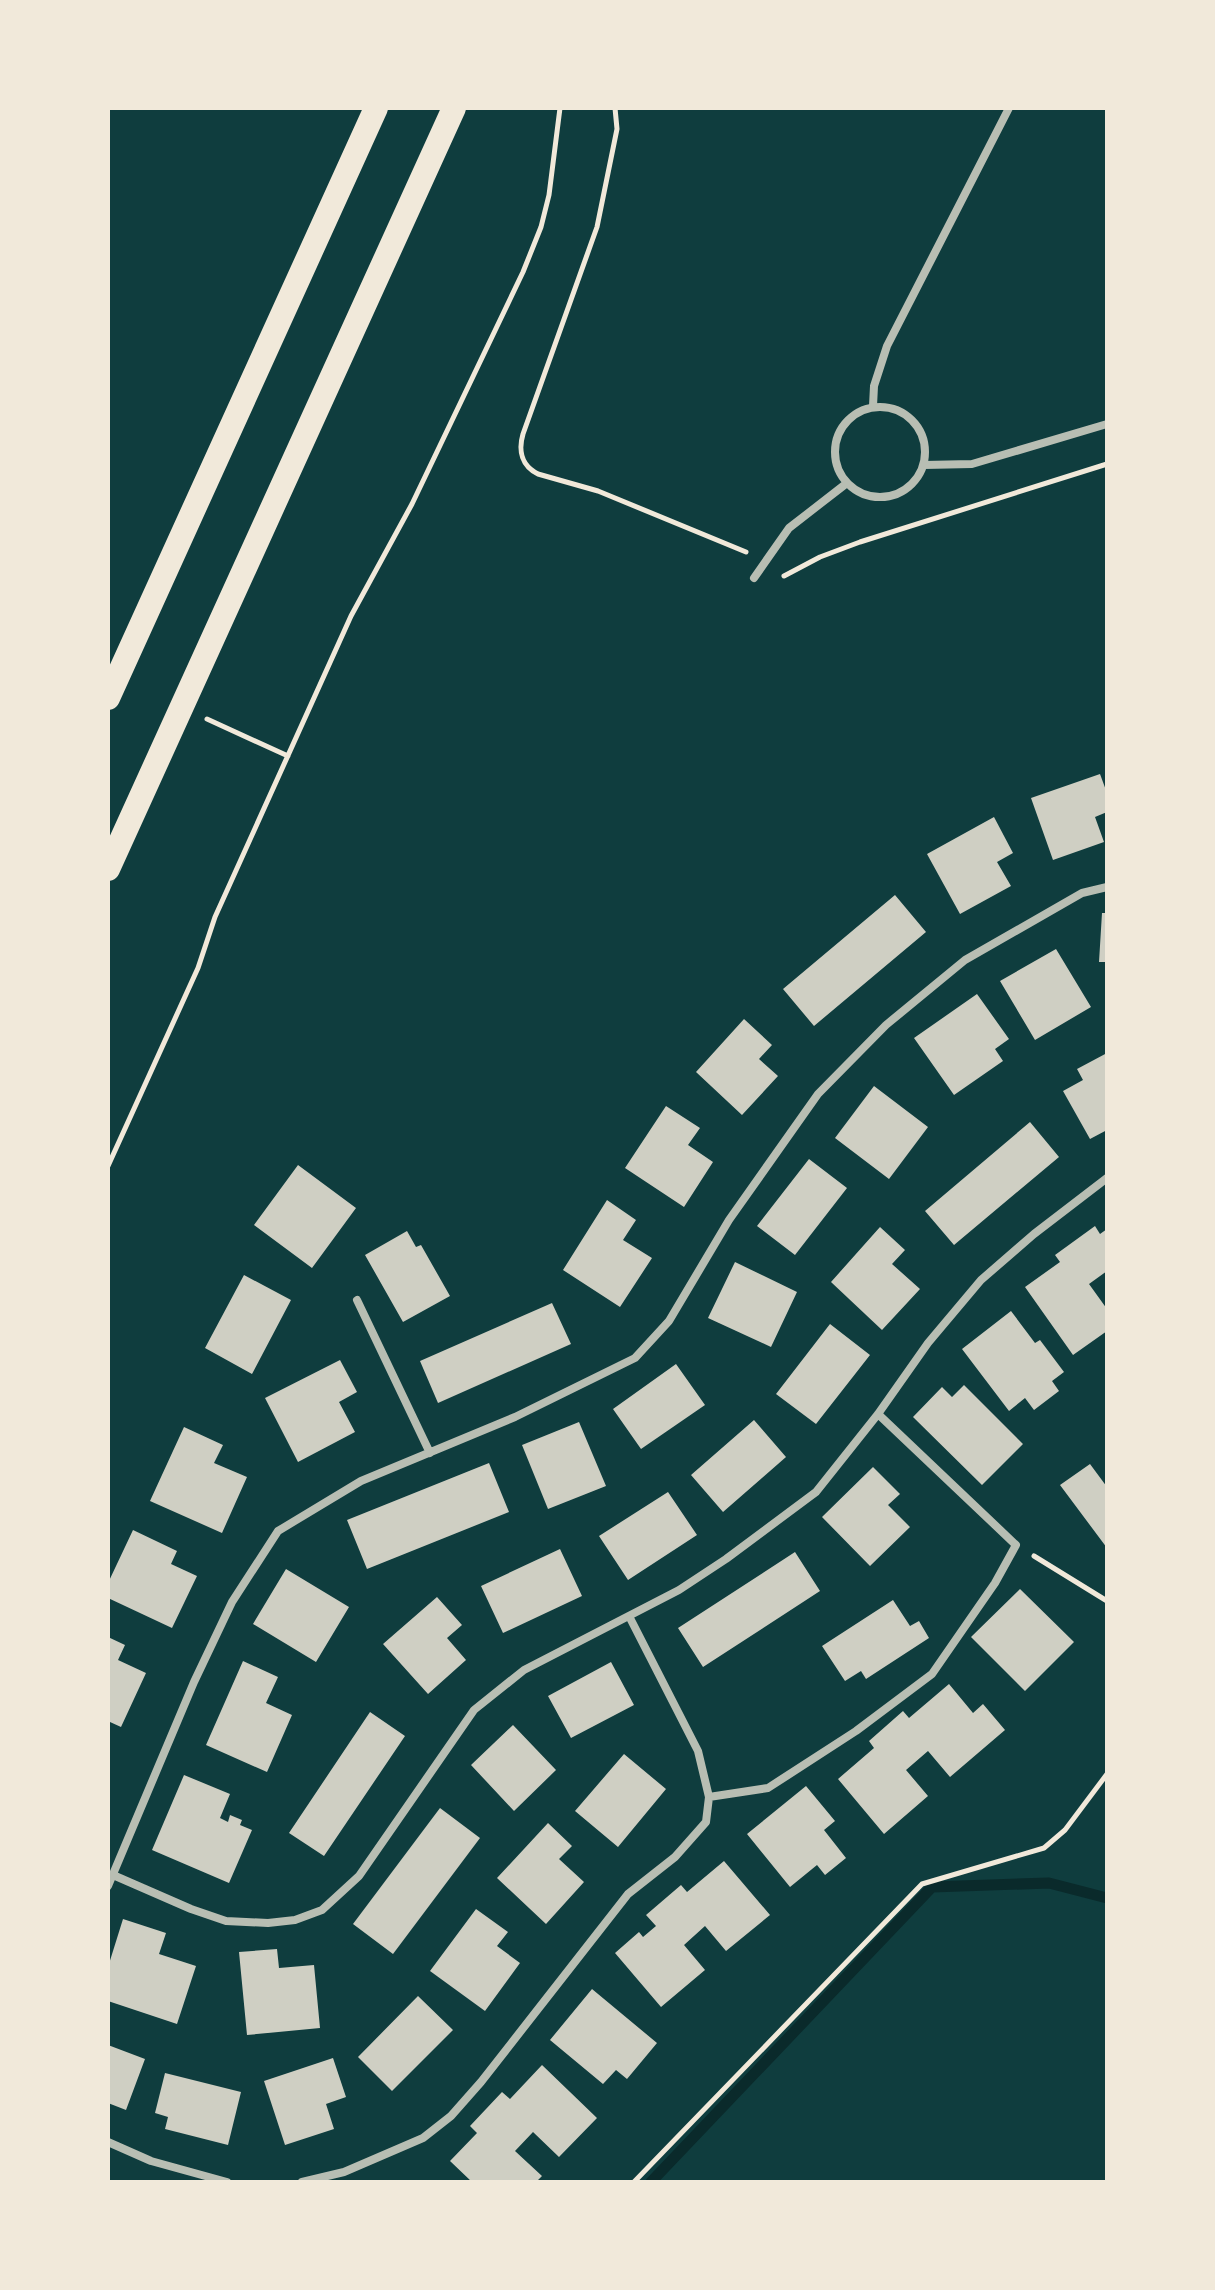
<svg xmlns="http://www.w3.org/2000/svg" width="1215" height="2290" viewBox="0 0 1215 2290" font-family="'PT Serif',serif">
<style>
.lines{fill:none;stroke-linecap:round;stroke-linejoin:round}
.stream{stroke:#0a2a2b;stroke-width:11}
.building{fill:#cfcfc3}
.path{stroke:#f1e9da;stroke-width:5}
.minor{stroke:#b8beb3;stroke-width:8}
.motorway{stroke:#f1e9da;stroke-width:24}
</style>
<rect width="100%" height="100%" fill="#0f3d3e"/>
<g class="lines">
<path class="stream" d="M 651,2182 L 932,1887 L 1049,1883 L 1107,1898"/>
</g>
<path class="building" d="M 1100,774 L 1107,793 L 1107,812 L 1095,817 L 1104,842 L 1053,860 L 1031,798 Z
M 994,817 L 1013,853 L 997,862 L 1011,886 L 960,914 L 927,854 Z
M 895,895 L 926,932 L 814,1026 L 783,989 Z
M 1102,913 L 1107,913 L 1107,962 L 1099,962 Z
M 1056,949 L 1091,1007 L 1035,1040 L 1000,981 Z
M 977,994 L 1009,1039 L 995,1049 L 1003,1061 L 954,1095 L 914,1038 Z
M 744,1019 L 772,1045 L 759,1059 L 778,1076 L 742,1115 L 696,1072 Z
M 1107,1053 L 1107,1130 L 1090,1139 L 1063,1091 L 1083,1080 L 1077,1069 Z
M 874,1086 L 928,1127 L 889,1179 L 835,1138 Z
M 666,1106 L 700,1128 L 688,1145 L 713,1162 L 684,1207 L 625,1168 Z
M 1030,1122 L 1059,1157 L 954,1245 L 925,1211 Z
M 809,1159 L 847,1188 L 795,1255 L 757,1226 Z
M 298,1165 L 356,1208 L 312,1268 L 254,1225 Z
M 607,1200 L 636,1220 L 623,1240 L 652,1258 L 620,1307 L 563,1270 Z
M 1095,1226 L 1100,1234 L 1107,1229 L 1107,1271 L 1089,1284 L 1107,1309 L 1107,1331 L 1073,1355 L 1025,1287 L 1060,1262 L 1055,1255 Z
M 880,1227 L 905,1250 L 892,1264 L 920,1289 L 882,1330 L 831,1282 Z
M 407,1231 L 416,1247 L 421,1245 L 450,1296 L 403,1322 L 365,1255 Z
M 735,1262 L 797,1292 L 771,1347 L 708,1318 Z
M 244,1275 L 291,1300 L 252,1374 L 205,1348 Z
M 552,1303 L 571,1344 L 438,1403 L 420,1361 Z
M 1011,1311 L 1035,1343 L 1040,1340 L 1064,1372 L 1052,1381 L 1059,1391 L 1034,1410 L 1025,1398 L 1009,1411 L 962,1349 Z
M 830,1324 L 870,1355 L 816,1424 L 776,1394 Z
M 340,1360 L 357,1392 L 339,1402 L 355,1432 L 298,1462 L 265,1398 Z
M 676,1364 L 705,1405 L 641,1449 L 613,1409 Z
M 964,1385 L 1023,1444 L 982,1485 L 913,1417 L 942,1387 L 952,1397 Z
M 754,1420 L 786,1457 L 723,1512 L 691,1475 Z
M 579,1422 L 606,1486 L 548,1509 L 522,1445 Z
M 184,1427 L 223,1445 L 214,1463 L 247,1477 L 222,1533 L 150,1501 Z
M 489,1463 L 509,1512 L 367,1569 L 347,1520 Z
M 1090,1464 L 1107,1487 L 1107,1548 L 1060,1485 Z
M 873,1467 L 900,1494 L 888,1505 L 910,1527 L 870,1566 L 822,1517 Z
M 668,1492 L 697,1535 L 628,1580 L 599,1536 Z
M 133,1530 L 177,1551 L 171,1564 L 197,1576 L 172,1628 L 108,1598 L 108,1583 Z
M 560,1549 L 582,1596 L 503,1633 L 481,1586 Z
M 795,1552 L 820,1591 L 703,1667 L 678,1628 Z
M 286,1569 L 349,1607 L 316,1662 L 253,1624 Z
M 1020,1589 L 1074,1642 L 1025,1691 L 971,1637 Z
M 437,1597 L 462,1625 L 447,1638 L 466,1660 L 428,1694 L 383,1644 Z
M 893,1600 L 910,1626 L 919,1621 L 929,1638 L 866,1679 L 861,1671 L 845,1681 L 822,1646 Z
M 108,1637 L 125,1645 L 118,1660 L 146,1673 L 121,1727 L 110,1722 L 108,1728 Z
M 243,1661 L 278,1677 L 266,1703 L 292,1715 L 267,1772 L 206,1745 Z
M 611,1662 L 634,1705 L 571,1738 L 548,1696 Z
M 949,1684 L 973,1713 L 983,1704 L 1005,1730 L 950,1777 L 928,1751 L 906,1770 L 928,1796 L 884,1834 L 838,1779 L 874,1748 L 869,1741 L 903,1711 L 909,1718 Z
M 370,1712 L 405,1736 L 324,1856 L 289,1833 Z
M 513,1725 L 556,1770 L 514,1811 L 471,1765 Z
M 624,1754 L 666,1789 L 618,1847 L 575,1811 Z
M 184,1775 L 230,1794 L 220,1818 L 228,1822 L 230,1815 L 242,1820 L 240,1825 L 252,1830 L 229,1883 L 152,1850 Z
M 806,1786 L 835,1821 L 824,1830 L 846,1858 L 825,1875 L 817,1865 L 790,1887 L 747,1834 Z
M 440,1808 L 480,1838 L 393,1954 L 353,1924 Z
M 548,1823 L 572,1846 L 559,1859 L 584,1882 L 546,1924 L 497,1878 Z
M 724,1861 L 770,1915 L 726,1951 L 705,1926 L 684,1945 L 705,1970 L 661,2007 L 615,1953 L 639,1932 L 643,1937 L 656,1926 L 646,1915 L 681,1885 L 687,1892 Z
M 476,1909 L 508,1932 L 497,1946 L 520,1963 L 485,2011 L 430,1971 Z
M 123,1919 L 166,1933 L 159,1954 L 196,1966 L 177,2024 L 108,2001 L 108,1967 Z
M 277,1949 L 279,1968 L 314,1965 L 320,2028 L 247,2035 L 239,1952 Z
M 592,1989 L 657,2043 L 627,2079 L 616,2070 L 603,2084 L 550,2040 Z
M 418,1996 L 453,2030 L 392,2091 L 358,2057 Z
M 108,2045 L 145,2059 L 126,2110 L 108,2103 Z
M 333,2058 L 346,2097 L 326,2104 L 334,2129 L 285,2145 L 264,2081 Z
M 542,2065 L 597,2118 L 559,2157 L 533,2132 L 515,2151 L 542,2176 L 536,2182 L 472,2182 L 450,2161 L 477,2133 L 470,2126 L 502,2092 L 510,2099 Z
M 165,2073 L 241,2092 L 228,2145 L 165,2129 L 168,2117 L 155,2113 Z"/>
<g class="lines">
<path class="path" d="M 615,108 L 617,129 L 597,227 L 523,434 C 518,451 522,466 538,474 L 598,491 L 746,552
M 784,576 L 820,557 L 860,542 L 1107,464
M 207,719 L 288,756
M 108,1166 L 198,968 L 215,917 L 351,616 L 412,504 L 523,272 L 541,227 L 549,195 L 560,108
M 1034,1556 L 1107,1601
M 634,2182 L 922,1884 L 1044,1848 L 1065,1830 L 1107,1774"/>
<path class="minor" d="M 873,406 L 874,386 L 887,346 L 1009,108
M835 452a45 45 0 1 1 90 0a45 45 0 1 1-90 0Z
M 924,465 L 972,464 L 1107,424
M 754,578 L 789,528 L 847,483
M 357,1300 L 430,1453
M 709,1797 L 768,1788 L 856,1731 L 932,1674 L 995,1583 L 1016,1545 L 878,1414
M 113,1875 L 191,1909 L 226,1921 L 268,1923 L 295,1920 L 322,1910 L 359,1876 L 474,1710 L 524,1670 L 679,1590 L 726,1559 L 816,1492 L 878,1414 L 928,1343 L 981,1280 L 1034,1234 L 1107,1178
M 108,1886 L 194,1682 L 232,1602 L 278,1531 L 361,1481 L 515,1417 L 635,1358 L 669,1321 L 729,1220 L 818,1094 L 886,1025 L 965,960 L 1082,893 L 1107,887
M 108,2142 L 151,2161 L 227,2182
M 302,2182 L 344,2172 L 423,2138 L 451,2116 L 481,2082 L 628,1894 L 675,1857 L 706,1822 L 709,1797 L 698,1751 L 629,1616"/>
<path class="motorway" d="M 108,698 L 376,108
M 108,869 L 454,108"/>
</g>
<rect width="1215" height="2290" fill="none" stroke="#f1e9da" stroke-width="220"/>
</svg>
